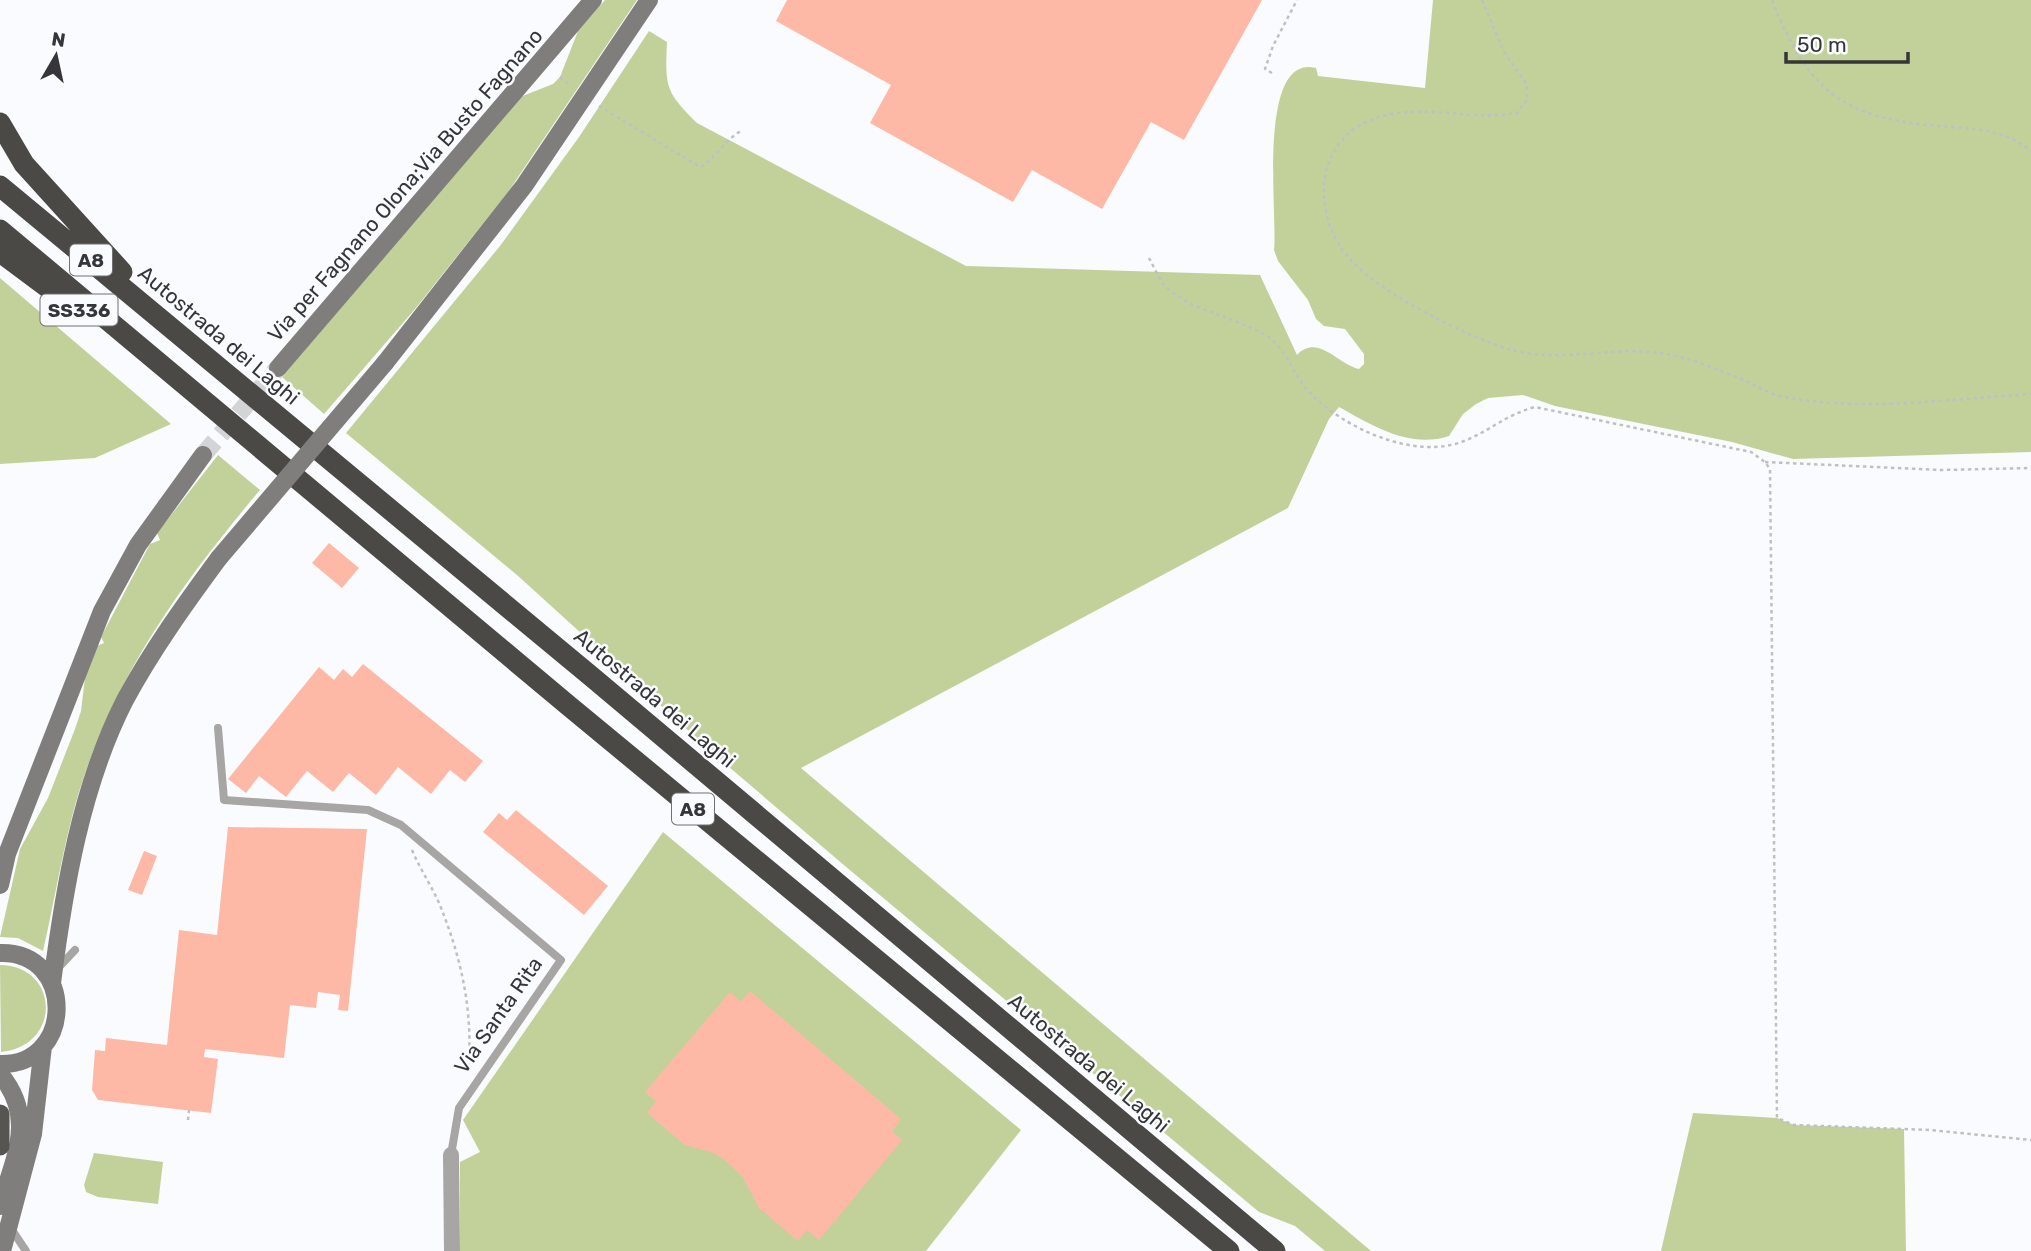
<svg xmlns="http://www.w3.org/2000/svg" width="2031" height="1251" viewBox="0 0 2031 1251" font-family="Rubik,sans-serif">
<style>
.green{fill:#c2d19a}
.building{fill:#fdb9a6}
.lines{fill:none;stroke-linecap:round;stroke-linejoin:round}
.secondary-tunnel{stroke:#d3d4d6;stroke-width:18;stroke-dasharray:18 9;stroke-linecap:butt}
.path{stroke:#bfc0c2;stroke-width:2.5;stroke-dasharray:3.5 3.5;stroke-linecap:butt}
.service{stroke:#a7a6a5;stroke-width:8}
.minor{stroke:#a7a6a5;stroke-width:16}
.secondary{stroke:#7f7e7c;stroke-width:18}
.trunk{stroke:#565552;stroke-width:19}
.motorway{stroke:#4a4946;stroke-width:21}
.secondary-bridge{stroke:#7f7e7c;stroke-width:18}
.labels{text-anchor:middle;dominant-baseline:central;stroke-width:5;stroke-linejoin:round;paint-order:stroke}
.shield{fill:#fafbfe;stroke:#717173;stroke-width:2}
.shield-label{font-size:19px;font-weight:bold;fill:#363638}
.street-label{font-size:21px;fill:#363638;stroke:#fafbfe}
</style>
<rect width="100%" height="100%" fill="#fafbfe"/>
<path class="green" d="M 605,0 L 637,0 L 508,192 L 415,309 L 324,414 L 282,377 L 520,97 L 553,84 L 560,77 L 578,31 Z
M 1433,0 L 2031,0 L 2031,452 L 1793,459 L 1732,442 L 1555,406 L 1523,395 L 1488,398 L 1476,404 L 1463,414 L 1449,436 C 1410,449 1373,426 1339,407 L 1329,419 L 1288,508 L 801,768 L 1371,1251 L 1325,1251 L 1295,1226 L 1259,1212 L 845,866 L 722,761 L 517,575 L 346,433 L 500,246 L 579,137 L 649,31 L 667,42 C 665,86 665,92 697,123 L 966,266 L 1260,275 L 1297,355 C 1318,333 1338,365 1359,369 L 1364,364 L 1364,354 L 1345,329 L 1324,326 L 1316,319 L 1308,300 L 1278,261 L 1274,250 C 1278,217 1256,53 1316,68 L 1318,76 L 1425,88 Z
M 0,278 L 171,424 L 95,458 L 0,464 Z
M 218,455 L 260,490 C 182,583 114,676 78,795 C 63,846 55,899 43,951 L 18,938 L 0,937 L 20,849 L 48,798 L 75,729 L 81,711 L 85,677 L 97,646 L 104,643 L 101,637 L 150,544 L 160,540 L 157,533 Z
M 663,832 L 1021,1130 L 926,1251 L 460,1251 L 460,1162 L 480,1152 L 463,1120 Z
M 0,965 C 60,966 62,1046 1,1052 Z
M 1693,1113 L 1777,1118 L 1794,1125 L 1904,1129 L 1906,1251 L 1661,1251 Z
M 94,1153 L 163,1162 L 158,1204 L 98,1197 L 86,1192 L 84,1185 Z"/>
<path class="building" d="M 787,0 L 1262,0 L 1184,140 L 1151,122 L 1102,209 L 1032,170 L 1013,202 L 870,123 L 891,85 L 776,21 Z
M 329,543 L 359,568 L 342,588 L 312,563 Z
M 363,664 L 483,761 L 465,782 L 450,770 L 431,794 L 398,767 L 376,795 L 349,773 L 333,792 L 307,771 L 286,797 L 259,776 L 246,793 L 228,779 L 319,667 L 334,680 L 343,669 L 352,677 Z
M 516,810 L 608,886 L 584,915 L 483,832 L 499,813 L 507,820 Z
M 228,827 L 367,829 L 348,1011 L 338,1010 L 340,995 L 318,992 L 316,1008 L 290,1005 L 284,1058 L 205,1049 L 204,1057 L 218,1059 L 211,1113 L 98,1100 L 92,1090 L 95,1050 L 105,1051 L 106,1038 L 167,1045 L 179,930 L 217,935 Z
M 144,851 L 157,856 L 142,895 L 128,890 Z
M 750,991 L 901,1119 L 892,1131 L 902,1140 L 819,1240 L 807,1230 L 798,1241 L 759,1208 L 743,1177 L 725,1160 L 714,1153 L 685,1145 L 647,1113 L 656,1101 L 645,1092 L 730,992 L 741,1002 Z"/>
<g class="lines">
<path class="secondary-tunnel" d="M 203,455 L 278,368"/>
<path class="path" d="M 1482,0 L 1504,52 L 1527,85 L 1527,100 L 1517,113 C 1464,123 1406,96 1357,127 C 1337,140 1326,161 1324,184 C 1322,207 1330,235 1345,253 C 1373,291 1467,337 1512,350 C 1559,363 1612,346 1660,353 C 1691,357 1721,371 1750,383 C 1761,388 1772,395 1784,397 C 1865,412 1949,399 2031,394
M 1772,0 C 1810,97 1848,120 1950,127 C 1981,129 2006,131 2031,151
M 1272,73 L 1265,69 L 1273,46 L 1297,0
M 560,77 L 571,86
M 599,106 L 700,167 C 710,164 726,139 741,131
M 1149,258 C 1154,267 1159,279 1165,286 C 1192,312 1234,316 1265,335 C 1287,348 1293,376 1310,393 C 1344,428 1415,461 1464,441 C 1490,431 1505,415 1535,407 L 1751,452 L 1765,462 L 1770,469 L 1777,1118 L 1794,1125 L 1930,1130 L 2031,1140
M 1765,462 L 1941,470 L 2031,468
M 412,850 C 420,869 431,885 439,903 C 461,956 474,1013 468,1071
M 188,1120 L 189,1110"/>
<path class="service" d="M 218,728 L 224,800 L 368,810 L 401,825 L 561,960 L 459,1108 L 451,1155
M 58,968 L 75,950
M 10,1227 L 26,1251"/>
<path class="minor" d="M 451,1155 L 452,1251"/>
<path class="secondary" d="M 385,363 L 524,186 L 649,0
M 278,368 L 593,0
M 0,885 L 7,854 L 102,611 L 138,545 L 203,455
M 0,953 C 76,951 75,1066 0,1064
M 52,983 C 64,889 81,786 125,700 C 152,650 185,604 219,558
M 0,1074 C 37,1118 14,1158 0,1206
M 2,1251 L 33,1134 L 43,1046"/>
<path class="trunk" d="M 0,1114 L 0,1146"/>
<path class="motorway" d="M 0,123 L 24,164 L 122,272
M 0,186 L 592,677 L 1275,1251
M 0,230 L 569,706 L 1229,1251
M 0,252 L 66,301"/>
<path class="secondary-bridge" d="M 219,558 L 385,363"/>
</g>
<g class="labels">
<g class="shield">
<rect x="70" y="244.5" width="42" height="31" rx="5"/>
<rect x="40.5" y="294.5" width="77" height="31" rx="5"/>
<rect x="672" y="793.5" width="42" height="31" rx="5"/>
</g>
<g class="shield-label">
<text x="91" y="260">A8</text>
<text x="79" y="310">SS336</text>
<text x="693" y="809">A8</text>
</g>
<g class="street-label">
<text transform="translate(405 185) rotate(-49)">Via per Fagnano Olona;Via Busto Fagnano</text>
<text transform="translate(219 335) rotate(40)">Autostrada dei Laghi</text>
<text transform="translate(655 698) rotate(40)">Autostrada dei Laghi</text>
<text transform="translate(498 1015) rotate(-55)">Via Santa Rita</text>
<text transform="translate(1089 1063) rotate(40)">Autostrada dei Laghi</text>
</g>
</g>
<g transform="translate(56 56) rotate(9)" stroke="#fafbfe" stroke-width="5" paint-order="stroke">
<path d="M0-5L12 26L0 18L-12 26Z" fill="#363638"/>
<text y="-10" font-size="19" font-weight="bold" text-anchor="middle" fill="#363638">N</text>
</g>
<path d="M1786 52v10h122v-10" fill="none" stroke="#363638" stroke-width="3.5"/>
<text x="1797" y="52" font-size="21" fill="#363638" stroke="#fafbfe" stroke-width="5" paint-order="stroke">50 m</text>
</svg>
